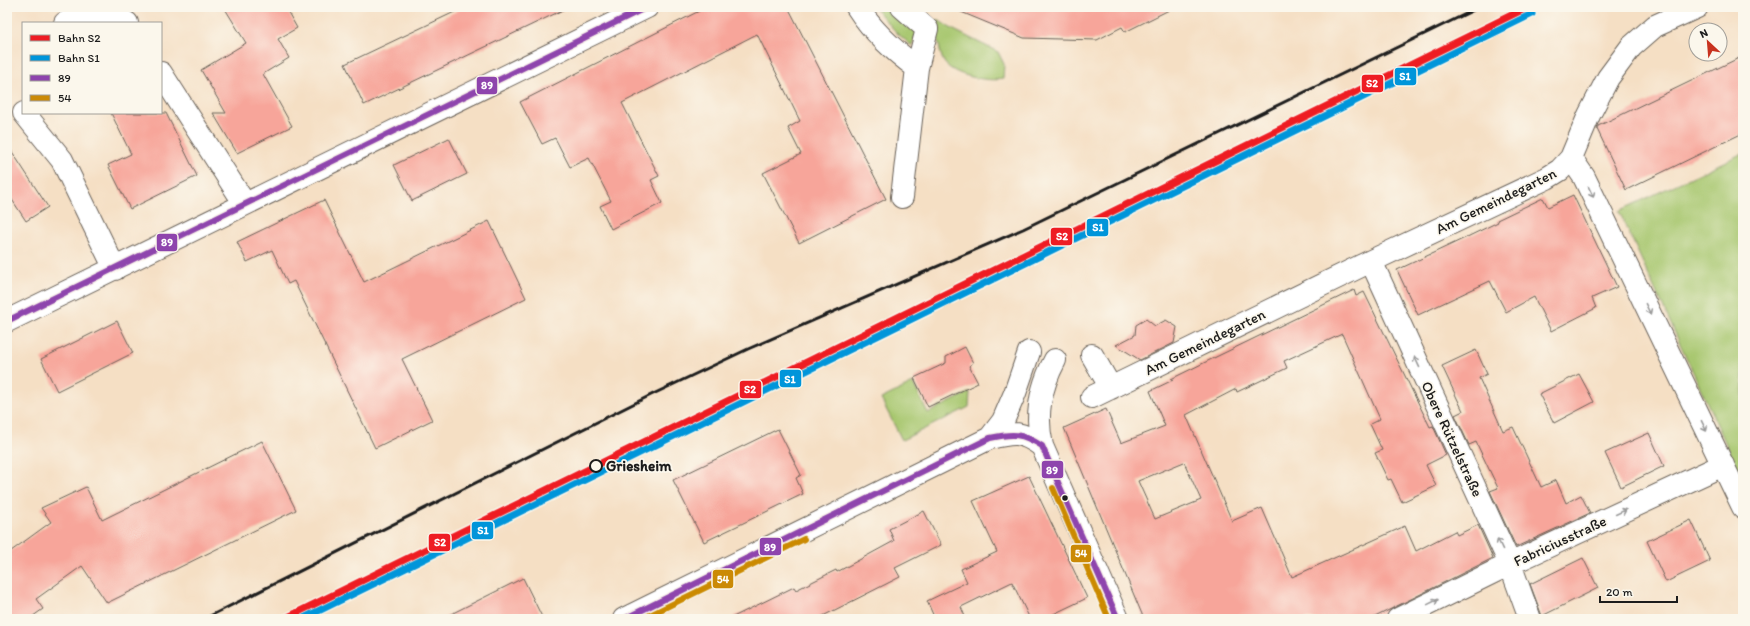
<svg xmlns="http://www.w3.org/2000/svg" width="1750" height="626" viewBox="0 0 1750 626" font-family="Itim,sans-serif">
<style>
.green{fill:#a8c76f;stroke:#627246}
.building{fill:#f7a59a;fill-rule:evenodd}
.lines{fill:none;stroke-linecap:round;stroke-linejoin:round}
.minor-casing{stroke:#686057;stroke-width:24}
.minor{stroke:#fff;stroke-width:22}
.rail{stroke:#1c1c1c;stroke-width:3}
.bus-1-casing{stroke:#fbf7ec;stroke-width:9}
.bus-2-casing{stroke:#fbf7ec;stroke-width:9}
.bus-1{stroke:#8e44ad;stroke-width:6}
.bus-2{stroke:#cb8a06;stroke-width:6}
.rail-1-casing{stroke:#fbf7ec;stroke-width:10}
.rail-2-casing{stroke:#fbf7ec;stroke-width:10}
.rail-1{stroke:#ee1c23;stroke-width:7}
.rail-2{stroke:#0095da;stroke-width:7}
.oneway{stroke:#999}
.stop-dot{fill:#fbf7ec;stroke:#1c1c1c;stroke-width:2}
.bus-dot{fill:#1c1c1c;stroke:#fbf7ec;stroke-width:1.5}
.labels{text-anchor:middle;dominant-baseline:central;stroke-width:3.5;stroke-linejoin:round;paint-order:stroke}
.street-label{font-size:15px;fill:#1c1c1c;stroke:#fbf7ec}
.stop-label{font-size:15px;font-weight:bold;fill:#1c1c1c;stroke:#fbf7ec;text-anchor:start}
.line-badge{stroke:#fbf7ec;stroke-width:1.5}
.badge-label{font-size:11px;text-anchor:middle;font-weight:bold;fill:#fff}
</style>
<rect width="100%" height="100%" fill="#fbf7ec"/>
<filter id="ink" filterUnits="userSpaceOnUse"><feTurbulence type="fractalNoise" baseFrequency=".025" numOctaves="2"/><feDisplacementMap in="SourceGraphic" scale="8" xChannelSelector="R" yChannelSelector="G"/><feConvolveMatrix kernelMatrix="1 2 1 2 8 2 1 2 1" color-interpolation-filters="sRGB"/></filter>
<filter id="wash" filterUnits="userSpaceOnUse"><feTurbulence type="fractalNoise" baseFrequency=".012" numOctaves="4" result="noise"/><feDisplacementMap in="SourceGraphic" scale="16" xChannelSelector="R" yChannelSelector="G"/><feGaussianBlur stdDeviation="0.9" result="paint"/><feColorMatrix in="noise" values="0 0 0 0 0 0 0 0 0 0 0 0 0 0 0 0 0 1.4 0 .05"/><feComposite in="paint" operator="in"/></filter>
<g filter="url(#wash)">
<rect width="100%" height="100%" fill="#f5dfc4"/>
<path class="green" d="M 874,7 L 889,7 L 914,28 L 917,32 L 912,46 L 897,33 Z
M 938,20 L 952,29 L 998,52 L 1004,64 L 1003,79 C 988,82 953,76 944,62 C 941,57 940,50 939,44 C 936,34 934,29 938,20 Z
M 1743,153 L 1743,481 L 1619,211 Z
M 913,383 L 928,413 L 970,392 L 969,407 L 902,440 L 881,399 Z"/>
<g id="blocks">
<path class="building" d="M 224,7 L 285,7 L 297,28 L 278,39 L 289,58 L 263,74 L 292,126 L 237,153 L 213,113 L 226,113 L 201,70 L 246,43 Z
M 465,7 L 569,7 L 364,105 L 345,64 Z
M 707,7 L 788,7 L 886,199 L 799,243 L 763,173 L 801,154 L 788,128 L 800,121 L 757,34 L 622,103 L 659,176 L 651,180 L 662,203 L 611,229 L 600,206 L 611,201 L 589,158 L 570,167 L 555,138 L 542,144 L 520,102 Z
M 949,7 L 1175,7 L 1125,32 L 1122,27 L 1097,40 L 1024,38 Z
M 1743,56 L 1743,133 L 1626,190 L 1597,129 L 1598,126 Z
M 111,113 L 166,113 L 197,176 L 130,209 L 108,165 L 131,154 Z
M 449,138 L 467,174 L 412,201 L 394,165 Z
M 7,144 L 48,207 L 26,221 L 7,192 Z
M 1573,195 L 1617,287 L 1592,298 L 1596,308 L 1551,331 L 1534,297 L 1506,312 L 1490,281 L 1418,315 L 1397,270 L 1465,238 L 1498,222 L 1497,220 L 1543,198 L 1548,207 Z
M 324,200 L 364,282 L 489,221 L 526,298 L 402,359 L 432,420 L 375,448 L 294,281 L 288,284 L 272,250 L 247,262 L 237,242 Z
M 1354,290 L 1356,296 L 1364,292 L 1430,427 L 1433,426 L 1446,455 L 1426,465 L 1436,486 L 1402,502 L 1391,479 L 1388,480 L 1375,453 L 1382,450 L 1370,424 L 1380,419 L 1342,334 L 1284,361 L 1287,368 L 1237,392 L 1236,389 L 1186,415 L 1232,521 L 1262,508 L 1292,577 L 1405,526 L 1416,551 L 1455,531 L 1457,535 L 1478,525 L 1493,558 L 1371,619 L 1144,619 L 1064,428 L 1106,409 L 1121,443 L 1165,426 L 1150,391 L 1173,380 L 1171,379 L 1220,355 ZM 1184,462 L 1201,500 L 1155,519 L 1138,481 Z
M 1146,319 L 1155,326 L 1166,320 L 1177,327 L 1174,343 L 1140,360 L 1116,345 L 1135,335 L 1136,325 Z
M 117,321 L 133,353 L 57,391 L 41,359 Z
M 965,347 L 973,363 L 969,366 L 978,383 L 928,407 L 914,378 L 946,363 L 946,357 Z
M 1476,350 L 1487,374 L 1479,378 L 1503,431 L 1513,427 L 1541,487 L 1556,480 L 1566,503 L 1581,495 L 1590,513 L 1516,547 L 1490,491 L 1498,488 L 1476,442 L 1469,445 L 1455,415 L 1463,411 L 1442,366 Z
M 1579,374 L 1594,402 L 1554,423 L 1539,394 Z
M 778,429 L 801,475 L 796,478 L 803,494 L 704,542 L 673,480 Z
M 1649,433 L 1664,466 L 1621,487 L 1605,453 Z
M 262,441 L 296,510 L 107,603 L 82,566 L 36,599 L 43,609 L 29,619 L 7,619 L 7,554 L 51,522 L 41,508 L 86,487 L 102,520 Z
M 1029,476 L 1087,598 L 1043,619 L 1030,619 L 1012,582 L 961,607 L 966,619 L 935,619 L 927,601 L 967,582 L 961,569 L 997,552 L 973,501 Z
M 924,511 L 941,545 L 895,568 L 900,577 L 817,619 L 729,619 L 794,587 L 796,590 L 836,570 L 837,572 L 894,541 L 889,529 Z
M 1691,520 L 1710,561 L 1666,582 L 1647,541 Z
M 1583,558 L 1598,588 L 1542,616 L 1530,584 Z
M 523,578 L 543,619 L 441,619 Z"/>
</g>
</g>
<g filter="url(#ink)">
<use href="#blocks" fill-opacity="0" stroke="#686057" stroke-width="1"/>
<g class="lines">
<g class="minor-casing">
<path id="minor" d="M 857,7 C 873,32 893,50 917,68
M 902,7 L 927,29 L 917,68 L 902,197
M 65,23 L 82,15 L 119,18 L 127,23
M 161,73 L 245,204
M 24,113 L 62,160 L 115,269
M 1571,158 L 1584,177 L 1743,507
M 1371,261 L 1510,564 L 1530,619
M 7,321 L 647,7
M 1092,355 L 1111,388
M 1055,360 C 1040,388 1035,415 1042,446 L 1118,619
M 1092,397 L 1371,261 L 1547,178 L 1560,170 L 1571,158 L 1589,115 L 1608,78 L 1631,47 L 1655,26 L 1697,7
M 990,438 L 1003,421 L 1015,393 L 1029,352
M 624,619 L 990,438 C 1015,432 1021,431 1042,446
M 1398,619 L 1510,564 L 1723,465"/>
</g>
<use href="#minor" class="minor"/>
<path class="rail" d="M 204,619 L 651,395 L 748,349 L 1023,229 L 1480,7"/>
<g class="bus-1-casing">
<path id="bus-1" d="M 7,321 L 647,7
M 624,619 L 990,438 C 1013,433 1022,433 1042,446 L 1118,619"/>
</g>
<g class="bus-2-casing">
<path id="bus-2" d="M 1053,488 L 1109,619
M 642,619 L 804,539"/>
</g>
<use href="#bus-1" class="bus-1"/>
<use href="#bus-2" class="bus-2"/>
<g class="rail-1-casing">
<path id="rail-1" d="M 284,619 L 1528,7"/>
</g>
<g class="rail-2-casing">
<path id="rail-2" d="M 302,619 L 1532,14"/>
</g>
<use href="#rail-1" class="rail-1"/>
<use href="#rail-2" class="rail-2"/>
</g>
<defs><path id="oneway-shaft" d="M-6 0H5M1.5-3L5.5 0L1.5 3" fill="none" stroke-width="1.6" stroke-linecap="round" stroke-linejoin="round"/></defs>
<g class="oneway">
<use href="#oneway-shaft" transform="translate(1591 192) rotate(64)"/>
<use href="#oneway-shaft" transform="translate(1648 309) rotate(64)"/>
<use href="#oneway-shaft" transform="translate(1417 362) rotate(-115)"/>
<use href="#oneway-shaft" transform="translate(1704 426) rotate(64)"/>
<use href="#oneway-shaft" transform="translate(1621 512) rotate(-25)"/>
<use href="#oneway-shaft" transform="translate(1500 544) rotate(-115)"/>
<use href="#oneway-shaft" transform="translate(1433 602) rotate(-26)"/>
</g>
</g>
<circle class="stop-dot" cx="596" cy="466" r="6"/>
<circle class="bus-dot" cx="1065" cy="498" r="3.5"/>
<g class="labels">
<g class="street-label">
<text transform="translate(1496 201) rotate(-26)">Am Gemeindegarten</text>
<text transform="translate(1205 342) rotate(-26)">Am Gemeindegarten</text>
<text transform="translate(1452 439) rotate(65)">Obere Rützelstraße</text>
<text transform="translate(1560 541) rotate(-25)">Fabriciusstraße</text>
</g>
<g class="stop-label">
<text x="606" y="466">Griesheim</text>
</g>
</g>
<g class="line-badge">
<rect x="1394" y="67" width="23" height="19" rx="4" fill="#0095da"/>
<rect x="1361" y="74" width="23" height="19" rx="4" fill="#ee1c23"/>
<rect x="476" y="76" width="22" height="19" rx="4" fill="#8e44ad"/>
<rect x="1086" y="218" width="23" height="19" rx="4" fill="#0095da"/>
<rect x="1050" y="227" width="23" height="19" rx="4" fill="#ee1c23"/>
<rect x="156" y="233" width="22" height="19" rx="4" fill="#8e44ad"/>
<rect x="779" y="369" width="23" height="19" rx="4" fill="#0095da"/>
<rect x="739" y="380" width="23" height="19" rx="4" fill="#ee1c23"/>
<rect x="1041" y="460" width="23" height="19" rx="4" fill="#8e44ad"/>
<rect x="471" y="521" width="23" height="19" rx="4" fill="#0095da"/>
<rect x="428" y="533" width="23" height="19" rx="4" fill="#ee1c23"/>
<rect x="759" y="537" width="23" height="19" rx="4" fill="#8e44ad"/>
<rect x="1070" y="544" width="22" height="19" rx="4" fill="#cb8a06"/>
<rect x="712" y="569" width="22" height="20" rx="4" fill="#cb8a06"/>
</g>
<g class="badge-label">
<text x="1405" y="80">S1</text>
<text x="1372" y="87">S2</text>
<text x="487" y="89">89</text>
<text x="1098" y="231">S1</text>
<text x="1062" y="240">S2</text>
<text x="167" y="246">89</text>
<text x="790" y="383">S1</text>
<text x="750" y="393">S2</text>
<text x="1052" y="474">89</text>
<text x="483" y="534">S1</text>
<text x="440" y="546">S2</text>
<text x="770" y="551">89</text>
<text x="1081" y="557">54</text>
<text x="723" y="583">54</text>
</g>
<rect width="1750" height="626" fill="none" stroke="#fbf7ec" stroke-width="24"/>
<rect x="22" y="22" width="140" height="92" fill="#fbf7ec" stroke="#a29f99"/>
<rect x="30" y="35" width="20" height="6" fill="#ee1c23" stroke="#a29f99"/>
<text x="58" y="42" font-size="12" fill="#1c1c1c">Bahn S2</text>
<rect x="30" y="55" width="20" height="6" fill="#0095da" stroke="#a29f99"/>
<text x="58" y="62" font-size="12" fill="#1c1c1c">Bahn S1</text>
<rect x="30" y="75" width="20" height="6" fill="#8e44ad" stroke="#a29f99"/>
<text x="58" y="82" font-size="12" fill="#1c1c1c">89</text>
<rect x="30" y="95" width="20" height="6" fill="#cb8a06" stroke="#a29f99"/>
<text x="58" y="102" font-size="12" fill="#1c1c1c">54</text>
<g transform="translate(1708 42) rotate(334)"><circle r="19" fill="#fbf7ec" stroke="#a29f99"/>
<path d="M0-3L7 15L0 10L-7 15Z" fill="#c8321e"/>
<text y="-6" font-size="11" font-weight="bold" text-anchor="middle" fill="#1c1c1c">N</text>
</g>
<path d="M1600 596v6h77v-6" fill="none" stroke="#1c1c1c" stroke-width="2"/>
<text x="1606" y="596" font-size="12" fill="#1c1c1c" stroke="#fbf7ec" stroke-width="3" paint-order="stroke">20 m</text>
</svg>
